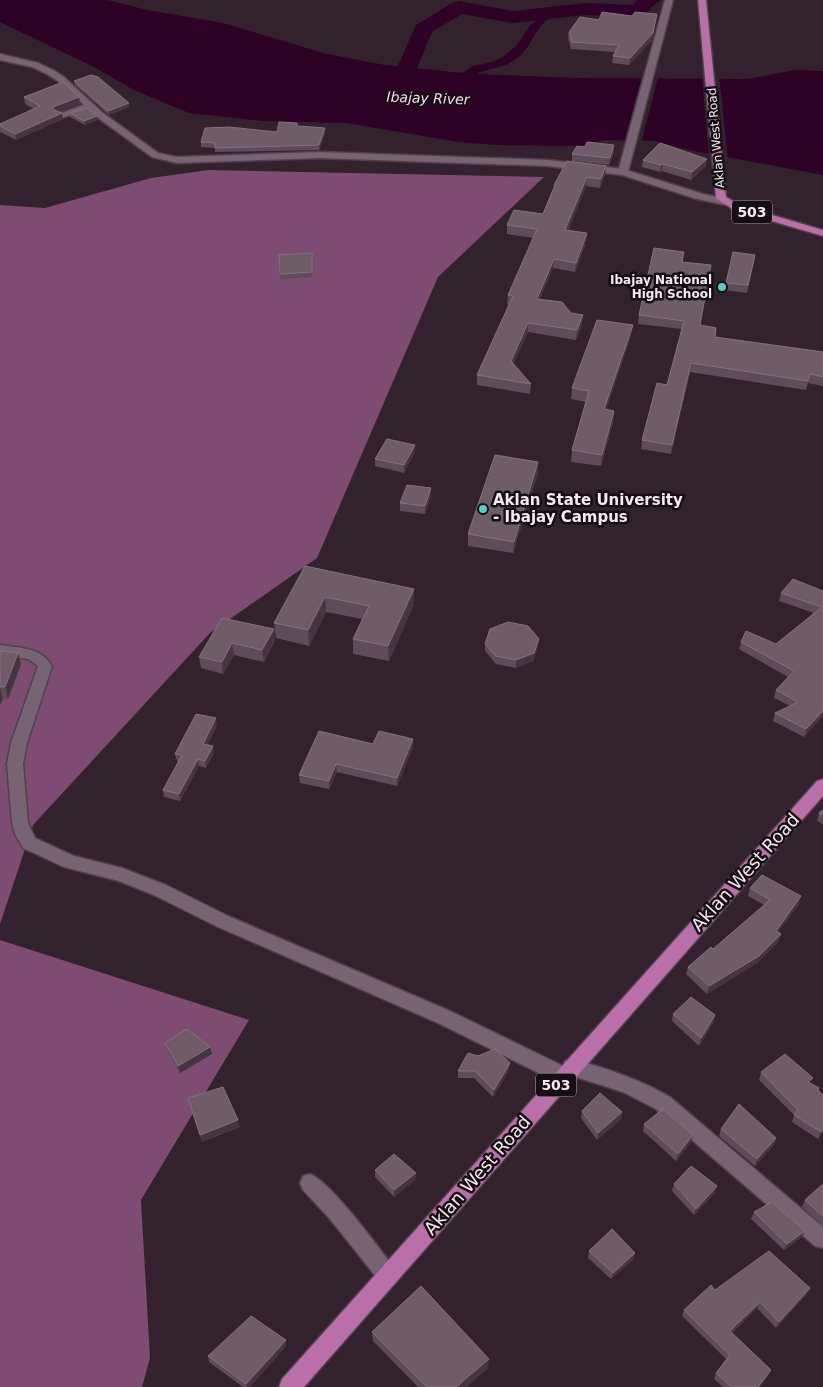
<svg xmlns="http://www.w3.org/2000/svg" width="823" height="1387" viewBox="0 0 823 1387" font-family="'DejaVu Sans',sans-serif">
<style>
.forest{fill:#7e4b72}
.water{fill:#2e0227}
.pier{fill:#32222e}
.lines{fill:none;stroke-linecap:round;stroke-linejoin:round}
.river{fill:#2e0227;fill-rule:evenodd}
.street-casing{stroke:#4f414b;stroke-width:3}
.secondary-casing{stroke:#4f414b;stroke-width:3}
.primary-casing{stroke:#4f414b;stroke-width:3}
.street{fill:#776472;fill-rule:evenodd}
.secondary{fill:#776472;fill-rule:evenodd}
.primary{fill:#ba6fa9;fill-rule:evenodd}
.wall{fill:#5d4c59}
.shaded-wall{fill:#453441}
.building{fill:#6e5d69;stroke:#83737e}
.poi-dot{fill:#57cec1;stroke:#160e14;stroke-width:2}
.labels{text-anchor:middle;dominant-baseline:central;stroke-width:5;stroke-linejoin:round;paint-order:stroke}
.far-street-label{font-size:12px;fill:#f5eaf2;stroke:#160e14}
.far-poi-label{font-size:12px;font-weight:bold;fill:#f5eaf2;stroke:#160e14;text-anchor:end}
.far-water-label{font-size:14px;font-style:italic;fill:#f9d9f1;stroke:#160e14}
.shield{fill:#160e14;stroke:#b2a8af;stroke-width:1}
.shield-label{font-size:14px;font-weight:bold;fill:#f5eaf2}
.poi-label{font-size:15px;font-weight:bold;fill:#f5eaf2;stroke:#160e14;text-anchor:start}
.near-street-label{font-size:18px;fill:#f5eaf2;stroke:#160e14}
</style>
<rect width="100%" height="100%" fill="#32222e"/>
<path class="forest" d="M 208,170 L 544,177 L 438,277 L 317,558 L 210,633 L 33,825 L 0,924 L 0,205 L 45,208 L 151,178 Z
M 0,940 L 249,1020 L 141,1200 L 150,1358 L 142,1387 L 0,1387 Z"/>
<path class="water" d="M 0,0 L 108,0 L 147,10 L 223,23 L 327,54 L 385,65 L 462,73 L 473,66 L 492,62 L 504,56 L 517,45 L 531,24 L 554,10 L 589,4 L 620,7 L 640,4 L 645,0 L 661,0 C 633,25 594,7 560,14 C 537,19 535,42 519,57 C 508,67 490,68 476,74 L 575,78 L 748,79 L 795,70 L 823,71 L 823,175 L 689,150 L 655,141 L 603,140 L 582,146 L 495,145 L 458,142 L 346,123 L 262,121 L 189,113 L 132,89 L 96,68 L 0,22 Z"/>
<path class="pier" d="M 642,76 L 658,77 L 641,144 L 624,143 Z
M 702,76 L 719,76 L 728,159 L 709,156 Z"/>
<g class="lines">
<path class="river" d="M 637,0 L 658,0 L 645,15 L 638,17 L 587,15 L 512,23 L 462,14 L 432,32 L 403,102 L 395,104 L 387,102 L 384,97 L 416,25 L 452,3 L 459,1 L 512,11 L 587,3 L 633,5 Z"/>
<g class="street-casing">
<path id="street" d="M 665,0 L 673,0 L 628,172 L 627,174 L 619,174 L 618,172 Z
M 89,103 L 92,104 L 92,108 L 61,118 L 56,115 Z
M 0,645 C 20,648 41,647 52,666 L 27,743 L 23,764 L 28,823 L 35,838 L 74,856 L 122,868 L 166,885 L 228,916 L 450,1011 L 563,1066 L 565,1061 L 572,1059 C 606,1068 639,1079 670,1097 L 823,1227 L 823,1248 L 815,1246 L 656,1109 L 623,1092 L 573,1076 L 571,1082 L 564,1084 L 557,1082 L 438,1023 L 216,926 L 154,895 L 119,881 L 64,867 L 23,848 L 15,834 L 12,823 L 7,764 L 11,743 L 38,666 L 28,659 L 0,655 Z
M 310,1174 C 331,1182 379,1248 395,1269 L 398,1276 L 395,1283 L 388,1286 L 381,1283 L 330,1219 L 303,1190 L 300,1183 L 303,1176 Z"/>
</g>
<g class="secondary-casing">
<path id="secondary" d="M 0,54 L 38,63 L 53,70 L 64,77 L 103,113 L 158,153 L 177,157 L 320,152 L 548,160 L 623,169 L 703,194 L 730,200 L 731,202 L 726,205 L 697,199 L 622,175 L 548,166 L 320,158 L 177,163 L 152,157 L 97,117 L 58,81 L 47,74 L 32,67 L 0,60 Z"/>
</g>
<g class="primary-casing">
<path id="primary" d="M 698,0 L 706,0 L 726,197 L 742,206 L 823,230 L 823,236 L 734,210 L 716,198 Z
M 823,779 L 823,796 L 304,1387 L 279,1387 L 282,1379 L 817,781 Z"/>
</g>
<use href="#street" class="street"/>
<use href="#secondary" class="secondary"/>
<use href="#primary" class="primary"/>
</g>
<path class="wall" d="M 657,14 L 652,40 L 629,65 L 612,63 L 613,56 L 615,52 L 571,49 L 568,38 L 569,32 L 599,20 L 632,16 Z
M 74,81 L 129,107 L 109,115 L 75,85 Z
M 24,97 L 79,97 L 80,104 L 60,112 L 63,119 L 16,140 L 0,132 L 0,124 L 34,109 L 25,104 Z
M 70,113 L 97,116 L 97,120 L 85,125 L 70,117 Z
M 297,123 L 297,126 L 325,133 L 319,150 L 215,152 L 215,148 L 201,147 L 201,142 L 277,132 Z
M 614,145 L 614,152 L 609,165 L 572,161 L 572,154 L 585,147 Z
M 643,160 L 706,166 L 691,180 L 662,171 L 660,172 L 642,167 Z
M 606,166 L 605,175 L 600,188 L 586,186 L 568,231 L 586,243 L 575,272 L 553,268 L 540,299 L 571,313 L 582,325 L 576,340 L 528,332 L 513,364 L 531,384 L 530,394 L 477,385 L 477,375 L 509,305 L 507,304 L 508,295 L 533,238 L 507,234 L 507,225 L 543,214 L 554,190 L 554,185 Z
M 312,253 L 312,277 L 280,279 L 279,255 Z
M 682,262 L 701,325 L 715,338 L 823,352 L 823,386 L 808,383 L 806,390 L 690,372 L 671,454 L 641,449 L 642,440 L 667,385 L 682,329 L 638,324 L 639,315 Z
M 754,262 L 747,293 L 724,290 L 726,283 Z
M 631,336 L 606,409 L 614,411 L 613,422 L 601,466 L 571,462 L 572,450 L 586,402 L 571,399 L 572,388 Z
M 415,445 L 415,452 L 404,473 L 375,466 L 375,459 Z
M 538,462 L 538,473 L 513,553 L 468,546 L 468,534 Z
M 431,488 L 431,496 L 425,514 L 400,511 L 400,503 Z
M 305,566 L 414,604 L 389,661 L 353,654 L 353,639 L 362,619 L 326,612 L 309,646 L 276,638 L 274,623 Z
M 823,591 L 823,716 L 804,737 L 773,721 L 775,713 L 790,706 L 774,698 L 776,690 L 788,677 L 739,649 L 741,642 L 776,644 L 814,613 L 779,601 L 781,593 Z
M 222,618 L 275,640 L 264,662 L 234,655 L 223,674 L 201,668 L 199,657 Z
M 485,644 L 538,647 L 533,661 L 516,668 L 496,664 L 485,651 Z
M 0,651 L 18,653 L 21,664 L 8,699 L 3,699 L 0,705 Z
M 217,725 L 207,745 L 214,753 L 206,768 L 199,766 L 180,801 L 164,797 L 163,790 L 179,761 L 177,761 L 175,754 Z
M 413,739 L 413,747 L 397,786 L 337,772 L 329,789 L 300,783 L 299,775 L 373,744 Z
M 823,810 L 823,824 L 817,821 L 819,813 Z
M 750,888 L 799,904 L 778,932 L 781,934 L 778,942 L 757,963 L 707,994 L 686,974 L 688,967 L 713,949 L 764,905 L 748,896 Z
M 673,1014 L 715,1015 L 713,1023 L 699,1046 L 672,1021 Z
M 165,1043 L 210,1047 L 212,1054 L 180,1073 L 167,1050 Z
M 509,1070 L 493,1097 L 474,1078 L 458,1078 L 458,1071 Z
M 761,1072 L 811,1083 L 823,1095 L 823,1131 L 818,1139 L 792,1122 L 794,1115 L 759,1080 Z
M 188,1098 L 240,1127 L 202,1142 L 190,1105 Z
M 582,1111 L 622,1112 L 621,1119 L 597,1140 L 581,1118 Z
M 644,1124 L 691,1142 L 676,1161 L 643,1131 Z
M 721,1129 L 776,1138 L 774,1145 L 755,1166 L 719,1136 Z
M 375,1170 L 416,1173 L 415,1180 L 394,1197 L 375,1177 Z
M 674,1184 L 715,1193 L 694,1215 L 672,1191 Z
M 823,1184 L 823,1226 L 802,1207 L 805,1200 Z
M 754,1212 L 802,1237 L 784,1250 L 751,1219 Z
M 589,1251 L 635,1253 L 633,1260 L 611,1279 L 588,1258 Z
M 715,1290 L 807,1294 L 776,1328 L 757,1308 L 732,1333 L 768,1376 L 759,1387 L 723,1387 L 714,1379 L 716,1373 L 726,1359 L 682,1316 L 684,1310 Z
M 372,1332 L 488,1368 L 466,1387 L 418,1387 L 373,1341 Z
M 286,1346 L 250,1387 L 243,1387 L 209,1362 L 208,1356 Z"/>
<path class="shaded-wall" d="M 657,14 L 652,40 L 629,65 L 630,58 Z
M 79,97 L 80,104 L 54,114 L 53,107 Z
M 129,103 L 129,107 L 109,115 L 108,111 Z
M 62,113 L 63,119 L 16,140 L 15,134 Z
M 97,116 L 97,120 L 85,125 L 84,121 Z
M 325,128 L 325,133 L 319,150 L 319,145 Z
M 614,145 L 614,152 L 609,165 L 610,158 Z
M 707,159 L 706,166 L 691,180 L 692,172 Z
M 663,164 L 662,171 L 660,172 L 661,165 Z
M 606,166 L 605,175 L 600,188 L 601,179 Z
M 587,177 L 586,186 L 565,239 L 565,230 Z
M 587,233 L 586,243 L 575,272 L 576,263 Z
M 554,259 L 553,268 L 536,308 L 537,299 Z
M 583,315 L 582,325 L 576,340 L 577,330 Z
M 528,323 L 528,332 L 510,371 L 511,361 Z
M 633,325 L 631,336 L 603,420 L 604,409 Z
M 691,363 L 690,372 L 671,454 L 672,445 Z
M 614,411 L 613,422 L 601,466 L 602,455 Z
M 415,445 L 415,452 L 404,473 L 404,465 Z
M 538,462 L 538,473 L 513,553 L 514,542 Z
M 431,488 L 431,496 L 425,514 L 425,506 Z
M 414,589 L 414,604 L 389,661 L 388,646 Z
M 325,597 L 326,612 L 309,646 L 308,630 Z
M 274,629 L 275,640 L 264,662 L 262,650 Z
M 539,639 L 538,647 L 533,661 L 516,668 L 516,660 Z
M 232,643 L 234,655 L 223,674 L 222,662 Z
M 18,653 L 21,664 L 8,699 L 5,687 Z
M 0,687 L 3,699 L 0,705 Z
M 823,711 L 823,716 L 804,737 L 806,729 Z
M 216,718 L 217,725 L 204,751 L 203,744 Z
M 413,739 L 413,747 L 397,786 L 397,778 Z
M 213,746 L 214,753 L 206,768 L 205,761 Z
M 198,759 L 199,766 L 180,801 L 179,794 Z
M 336,764 L 337,772 L 329,789 L 329,781 Z
M 801,896 L 799,904 L 773,939 L 776,931 Z
M 781,934 L 778,942 L 757,963 L 707,994 L 709,986 Z
M 715,1015 L 713,1023 L 699,1046 L 701,1038 Z
M 210,1047 L 212,1054 L 180,1073 L 178,1066 Z
M 510,1063 L 509,1070 L 493,1097 L 494,1090 Z
M 622,1112 L 621,1119 L 597,1140 L 598,1133 Z
M 238,1120 L 240,1127 L 202,1142 L 200,1135 Z
M 823,1128 L 823,1131 L 818,1139 L 821,1132 Z
M 693,1135 L 691,1142 L 676,1161 L 678,1154 Z
M 776,1138 L 774,1145 L 755,1166 L 757,1159 Z
M 416,1173 L 415,1180 L 394,1197 L 394,1190 Z
M 717,1186 L 715,1193 L 694,1215 L 696,1209 Z
M 805,1231 L 802,1237 L 784,1250 L 787,1244 Z
M 635,1253 L 633,1260 L 611,1279 L 613,1273 Z
M 810,1288 L 807,1294 L 776,1328 L 779,1322 Z
M 760,1302 L 757,1308 L 727,1337 L 730,1331 Z
M 286,1340 L 286,1346 L 250,1387 L 247,1387 L 246,1384 Z
M 489,1359 L 488,1368 L 466,1387 L 456,1387 Z
M 771,1370 L 768,1376 L 759,1387 L 758,1387 Z"/>
<path class="building" d="M 602,12 L 632,16 L 635,12 L 657,14 L 653,33 L 630,58 L 613,56 L 619,45 L 572,42 L 569,32 L 580,17 L 599,20 Z
M 91,75 L 98,77 L 129,103 L 108,111 L 74,81 Z
M 63,82 L 79,97 L 53,107 L 54,110 L 62,113 L 15,134 L 0,126 L 0,124 L 40,106 L 24,97 Z
M 87,108 L 97,116 L 84,121 L 70,113 Z
M 279,122 L 297,123 L 297,126 L 325,128 L 319,145 L 215,148 L 215,143 L 201,142 L 205,128 L 229,127 L 277,132 Z
M 587,142 L 614,145 L 610,158 L 572,154 L 577,146 L 585,147 Z
M 660,143 L 707,159 L 692,172 L 663,164 L 661,165 L 643,160 Z
M 567,161 L 606,166 L 601,179 L 587,177 L 565,230 L 587,233 L 576,263 L 554,259 L 537,299 L 562,302 L 571,313 L 583,315 L 577,330 L 528,323 L 511,361 L 531,384 L 477,375 L 513,296 L 508,295 L 537,229 L 507,225 L 514,210 L 543,214 L 555,185 L 554,185 Z
M 654,248 L 684,252 L 682,262 L 711,265 L 700,325 L 716,328 L 715,337 L 823,352 L 823,377 L 810,374 L 808,381 L 691,363 L 672,445 L 642,440 L 657,383 L 667,385 L 684,321 L 639,315 Z
M 733,252 L 755,255 L 748,285 L 726,283 Z
M 312,253 L 312,272 L 280,274 L 279,255 Z
M 597,320 L 633,325 L 604,409 L 614,411 L 602,455 L 572,450 L 589,391 L 572,388 Z
M 387,439 L 415,445 L 404,465 L 375,459 Z
M 495,455 L 538,462 L 514,542 L 468,534 Z
M 407,485 L 431,488 L 425,506 L 400,503 Z
M 305,566 L 414,589 L 388,646 L 353,639 L 369,606 L 325,597 L 308,630 L 274,623 Z
M 793,579 L 823,591 L 823,711 L 806,729 L 775,713 L 798,702 L 776,690 L 794,671 L 741,642 L 746,631 L 776,644 L 822,607 L 781,593 Z
M 222,618 L 274,629 L 262,650 L 232,643 L 222,662 L 199,657 Z
M 508,622 L 528,626 L 539,639 L 534,653 L 516,660 L 496,656 L 485,644 L 490,629 Z
M 0,651 L 18,653 L 5,687 L 0,687 Z
M 196,714 L 216,718 L 203,744 L 213,746 L 205,761 L 198,759 L 179,794 L 163,790 L 182,755 L 175,754 Z
M 319,731 L 373,744 L 379,731 L 413,739 L 397,778 L 336,764 L 329,781 L 299,775 Z
M 823,810 L 823,815 L 819,813 Z
M 762,875 L 801,896 L 776,931 L 781,934 L 759,956 L 709,986 L 688,967 L 711,947 L 713,949 L 770,900 L 750,888 Z
M 691,997 L 715,1015 L 701,1038 L 673,1014 Z
M 187,1029 L 210,1047 L 178,1066 L 165,1043 Z
M 495,1049 L 510,1063 L 494,1090 L 475,1071 L 458,1071 L 468,1053 L 478,1056 Z
M 785,1054 L 813,1078 L 808,1082 L 819,1088 L 818,1090 L 823,1095 L 823,1128 L 821,1132 L 794,1115 L 798,1110 L 761,1072 Z
M 223,1087 L 238,1120 L 200,1135 L 188,1098 Z
M 600,1093 L 622,1112 L 598,1133 L 582,1111 Z
M 739,1104 L 776,1138 L 757,1159 L 721,1129 Z
M 663,1109 L 693,1135 L 678,1154 L 644,1124 Z
M 394,1154 L 416,1173 L 394,1190 L 375,1170 Z
M 691,1166 L 717,1186 L 696,1209 L 674,1184 Z
M 823,1184 L 823,1216 L 805,1200 Z
M 772,1202 L 805,1231 L 787,1244 L 754,1212 Z
M 612,1229 L 635,1253 L 613,1273 L 589,1251 Z
M 769,1251 L 810,1288 L 779,1322 L 760,1302 L 730,1331 L 771,1370 L 758,1387 L 732,1387 L 716,1373 L 730,1355 L 684,1310 L 711,1285 L 715,1290 Z
M 421,1286 L 489,1359 L 456,1387 L 427,1387 L 372,1332 Z
M 251,1316 L 286,1340 L 246,1384 L 208,1356 Z"/>
<g class="poi-dot">
<circle cx="722" cy="287" r="5"/>
<circle cx="483" cy="509" r="5"/>
</g>
<g class="labels">
<g class="far-street-label">
<text transform="translate(716 138) rotate(-95)">Aklan West Road</text>
</g>
<g class="far-poi-label">
<text x="712" y="280">Ibajay National<tspan x="712" dy="14">High School</tspan></text>
</g>
<g class="far-water-label">
<text transform="translate(428 98) rotate(2)">Ibajay River</text>
</g>
<g class="shield">
<rect x="732" y="200.5" width="40" height="23" rx="4"/>
<rect x="536" y="1073.5" width="40" height="23" rx="4"/>
</g>
<g class="shield-label">
<text x="752" y="212">503</text>
<text x="556" y="1085">503</text>
</g>
<g class="poi-label">
<text x="493" y="500">Aklan State University<tspan x="493" dy="17">- Ibajay Campus</tspan></text>
</g>
<g class="near-street-label">
<text transform="translate(745 872) rotate(-48)">Aklan West Road</text>
<text transform="translate(477 1175) rotate(-49)">Aklan West Road</text>
</g>
</g>
</svg>
